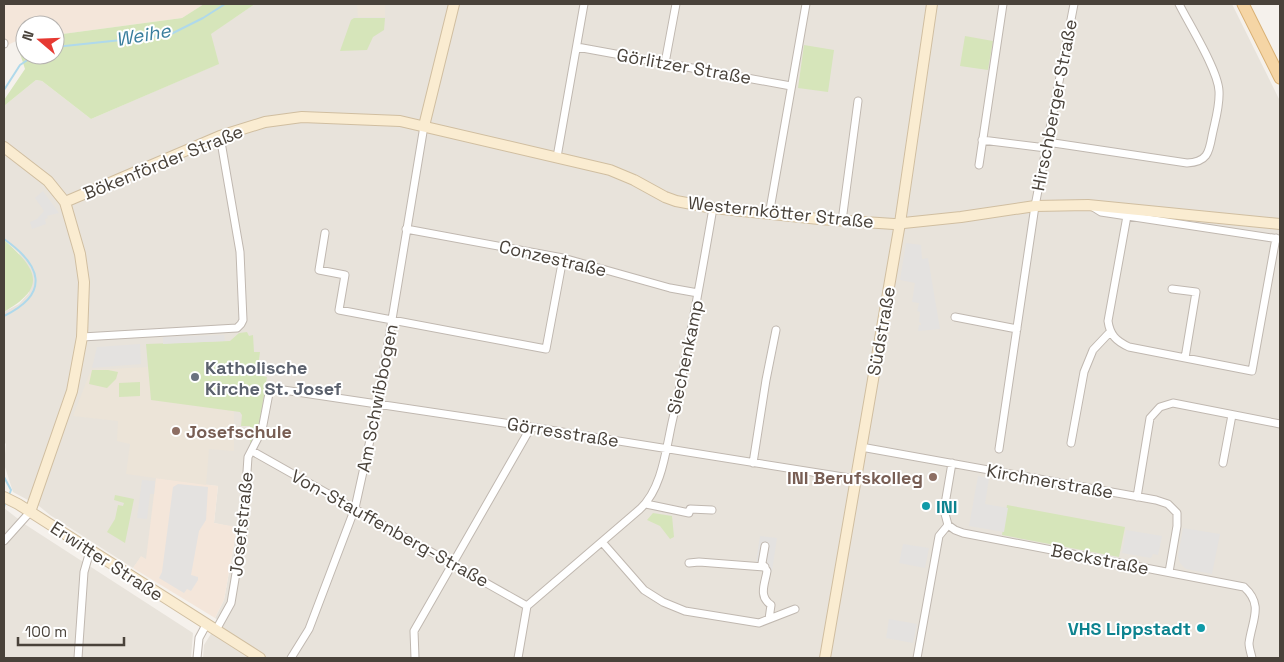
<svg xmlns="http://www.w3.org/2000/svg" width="1284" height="662" viewBox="0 0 1284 662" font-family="'Space Grotesk',sans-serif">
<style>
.residential{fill:#e8e3db}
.commercial{fill:#f4e6da}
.education{fill:#ece4d8}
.green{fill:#d6e5ba}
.parking{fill:#e4e2e0}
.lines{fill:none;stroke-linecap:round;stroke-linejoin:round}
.stream{stroke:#afd9eb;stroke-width:2}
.street-casing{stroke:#c0b8b0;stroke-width:9}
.secondary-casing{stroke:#d0bea0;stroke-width:12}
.primary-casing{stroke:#dab175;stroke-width:13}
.street{stroke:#fff;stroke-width:7}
.secondary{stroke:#faecd1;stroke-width:10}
.primary{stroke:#f5d5a5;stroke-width:11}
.worship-dot{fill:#6b7280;stroke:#fff;stroke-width:2}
.education-dot{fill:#8d6e63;stroke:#fff;stroke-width:2}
.culture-dot{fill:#0f9aa8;stroke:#fff;stroke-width:2}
.labels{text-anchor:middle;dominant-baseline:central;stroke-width:4;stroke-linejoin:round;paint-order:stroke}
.street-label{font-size:18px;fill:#49423a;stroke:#fff}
.worship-label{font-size:18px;font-weight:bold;fill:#5b616d;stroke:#fff;text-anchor:start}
.education-label{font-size:18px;font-weight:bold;fill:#785e54;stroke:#fff;text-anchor:start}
.culture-label{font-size:18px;font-weight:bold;fill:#0d838f;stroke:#fff;text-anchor:start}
.water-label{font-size:19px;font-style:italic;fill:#387d9c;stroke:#fff}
</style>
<rect width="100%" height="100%" fill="#f5f1ec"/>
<path class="residential" d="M 255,4 L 1232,4 L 1280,101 L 1280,658 L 203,658 L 204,645 L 219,621 L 215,618 L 224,600 L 237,528 L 214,523 L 218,486 L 206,485 L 146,560 L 141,557 L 133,568 L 50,515 L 39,506 L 13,492 L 4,464 L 6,444 L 4,442 L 4,312 L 19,304 L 29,293 L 19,253 L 4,240 L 4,106 L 36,80 L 42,81 L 91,119 L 218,64 L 210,34 Z
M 4,508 L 26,525 L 193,633 L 191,658 L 4,658 Z"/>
<path class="commercial" d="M 4,4 L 204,4 L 182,18 L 55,35 L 55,25 L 25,25 L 25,40 L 16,41 L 4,47 Z
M 156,478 L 218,486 L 214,523 L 237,527 L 224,600 L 215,618 L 133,568 L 141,556 L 146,559 Z"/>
<path class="education" d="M 357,4 L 385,4 L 385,17 L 358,17 Z
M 149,367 L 218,408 L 234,410 L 234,451 L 209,449 L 206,485 L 126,474 L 130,444 L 117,441 L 118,421 L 73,416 L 91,370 Z"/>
<path class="green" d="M 204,4 L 255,4 L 211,34 L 219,64 L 91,119 L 42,81 L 36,80 L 4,106 L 4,100 L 25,69 L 16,41 L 25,40 L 25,55 L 55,55 L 55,35 L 182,18 Z
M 354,18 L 385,18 L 384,30 L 373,37 L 367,50 L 340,51 L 351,20 Z
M 965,36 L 993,41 L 988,70 L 960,66 Z
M 804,45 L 834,50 L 828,92 L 798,88 Z
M 4,240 C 37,269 48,287 4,312 Z
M 247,332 L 249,336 L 253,335 L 254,352 L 260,352 L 257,375 L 267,377 L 258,433 L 251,445 L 250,444 L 250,426 L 241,426 L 242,415 L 240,412 L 151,400 L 146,344 L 230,341 L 239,333 Z
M 92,370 L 108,370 L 118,372 L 116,379 L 107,388 L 89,384 Z
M 140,382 L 140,396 L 119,397 L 119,383 Z
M 115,495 L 134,499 L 125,543 L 107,532 L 115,519 L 118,505 L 123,506 L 124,503 L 114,500 Z
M 1007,505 L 1125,527 L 1119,557 L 1002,535 Z
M 653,513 L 672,516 L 674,537 L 670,539 L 660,526 L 647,520 Z"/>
<path class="parking" d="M 43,191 L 59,213 L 47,216 L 48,218 L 45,219 L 46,224 L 32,229 L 30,222 L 37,219 L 44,211 L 35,198 Z
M 906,243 L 921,245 L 922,259 L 928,258 L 940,329 L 918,331 L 919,325 L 921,325 L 921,323 L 919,322 L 920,312 L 917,311 L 919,303 L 912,302 L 915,283 L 900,280 Z
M 224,335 L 225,341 L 163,344 L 163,337 Z
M 140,344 L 141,364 L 92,368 L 97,347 Z
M 978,476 L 989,478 L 985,504 L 1008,508 L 1004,532 L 969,526 Z
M 142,480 L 155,481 L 154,494 L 150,494 L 147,519 L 137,518 Z
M 178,484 L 208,487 L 206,520 L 199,531 L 191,575 L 198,577 L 198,580 L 191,591 L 187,589 L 184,593 L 159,578 L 162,572 L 173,487 Z
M 1183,528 L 1220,534 L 1212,574 L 1186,569 L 1180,563 L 1178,556 Z
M 1126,530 L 1162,536 L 1158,555 L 1153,554 L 1151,558 L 1122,553 Z
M 760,536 L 777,538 L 772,571 L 755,569 Z
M 903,544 L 929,548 L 925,568 L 899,563 Z
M 889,619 L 917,624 L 913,643 L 886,638 Z"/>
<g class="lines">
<path class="stream" d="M 55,47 L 169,35 L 203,18 L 225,4
M 4,90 L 20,65 L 35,55
M 4,239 C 41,265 51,293 4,316
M 4,477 L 11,490 L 9,495
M 4,507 L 6,501"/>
<g class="street-casing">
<path id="street" d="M 4,44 L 4,43
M 577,47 L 791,86
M 665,63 L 676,4
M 982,140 L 1046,148
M 1047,142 L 1187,163 C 1207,162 1209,153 1212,136 C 1215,121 1220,106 1219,91 C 1218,70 1189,24 1179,4
M 557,157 L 584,4
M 979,165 L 1003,4
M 1093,207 L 1101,212 L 1279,239
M 769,215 L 806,4
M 1127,216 L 1108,321 C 1110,335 1116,341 1129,347 L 1252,371 L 1276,238
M 842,221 L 858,101
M 406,229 L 563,258 L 670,288 L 698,293
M 325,233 L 319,270 L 345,275 L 339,310 L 546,349 L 563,258
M 1172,289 L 1196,292 L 1185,358
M 955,317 L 1017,329
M 82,337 L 237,328 L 241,324 L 243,320 L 240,252 L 220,136
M 1071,443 L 1084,372 L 1093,350 L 1110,332
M 861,447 L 1156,500 L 1168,504 L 1177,513 L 1177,526 L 1169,572
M 999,449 L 1035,206 L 1074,4
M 252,451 L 527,606
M 753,463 L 766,380 L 776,330
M 1223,463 L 1232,415
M 1137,497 L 1150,418 L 1160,407 L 1173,403 L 1280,424
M 646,504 L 689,513 L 690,509 L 712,510
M 948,525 L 955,530 L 963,533 L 1244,587 C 1264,605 1252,620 1249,643 C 1249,648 1251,653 1252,658
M 4,541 L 30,512
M 602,542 L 644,590 L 663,602 L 685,611 L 759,623 L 795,609
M 765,546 L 762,563 L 767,571 C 765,584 758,596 771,605 L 769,619
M 689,563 L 699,562 L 765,567
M 216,630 L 231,603 L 243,531 L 248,457 L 262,430 L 270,388 L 531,427 L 856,479
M 78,658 L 84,572 L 90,551
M 197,658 L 199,638 L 206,625
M 291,658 L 309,629 L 355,508 L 378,404 L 424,126
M 415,658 L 414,631 L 531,427
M 518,658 L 527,606 L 640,509 C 663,488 666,447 673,418 C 689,348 701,278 713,208
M 917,658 L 939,536 L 948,525 L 944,510 L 952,463"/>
</g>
<g class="secondary-casing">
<path id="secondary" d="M 424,126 L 454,4
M 4,147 L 48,181 L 65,202 L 80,254 L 84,282 L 82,337 L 72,391 L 30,512
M 65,202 L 220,136 L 265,122 L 302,117 L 400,121 L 610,170 L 634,180 L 665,197 L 676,201 L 713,208 L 819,219 L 894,224 L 961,217 L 1035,206 L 1088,205 L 1280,224
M 4,497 L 18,504 L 260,658
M 825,658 L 900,223 L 932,4"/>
</g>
<g class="primary-casing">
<path id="primary" d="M 1243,4 L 1280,78"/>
</g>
<use href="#street" class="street"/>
<use href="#secondary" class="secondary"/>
<use href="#primary" class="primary"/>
</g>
<circle class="worship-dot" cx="195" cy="377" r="5"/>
<g class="education-dot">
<circle cx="176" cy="431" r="5"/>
<circle cx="933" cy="477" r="5"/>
</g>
<g class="culture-dot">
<circle cx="926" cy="506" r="5"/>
<circle cx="1201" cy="628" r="5"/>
</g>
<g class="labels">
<g class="street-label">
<text transform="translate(684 66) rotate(10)">Görlitzer Straße</text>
<text transform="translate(1054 105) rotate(-79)">Hirschberger Straße</text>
<text transform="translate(163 162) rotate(-22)">Bökenförder Straße</text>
<text transform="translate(781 212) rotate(6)">Westernkötter Straße</text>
<text transform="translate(553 258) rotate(13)">Conzestraße</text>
<text transform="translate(881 331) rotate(-80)">Südstraße</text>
<text transform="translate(685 357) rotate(-78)">Siechenkamp</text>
<text transform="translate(377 398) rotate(-79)">Am Schwibbogen</text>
<text transform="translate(563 432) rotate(9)">Görresstraße</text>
<text transform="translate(1050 481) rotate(10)">Kirchnerstraße</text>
<text transform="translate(241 524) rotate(-84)">Josefstraße</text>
<text transform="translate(390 528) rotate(29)">Von-Stauffenberg-Straße</text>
<text transform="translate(1100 559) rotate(11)">Beckstraße</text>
<text transform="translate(107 561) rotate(33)">Erwitter Straße</text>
</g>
<g class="worship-label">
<text x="205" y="367">Katholische<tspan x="205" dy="21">Kirche St. Josef</tspan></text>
</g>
<g class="education-label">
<text x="186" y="431">Josefschule</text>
<text x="923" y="477" text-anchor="end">INI Berufskolleg</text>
</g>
<g class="culture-label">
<text x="936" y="506">INI</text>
<text x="1191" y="628" text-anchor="end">VHS Lippstadt</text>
</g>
<g class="water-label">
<text transform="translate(143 35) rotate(-10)">Weihe</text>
</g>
</g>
<rect width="1284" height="662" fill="none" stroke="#49423a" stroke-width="10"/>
<g transform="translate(40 40) rotate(289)"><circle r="24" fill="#ffffff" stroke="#b6b3b0"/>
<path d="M0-4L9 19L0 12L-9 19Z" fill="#e63932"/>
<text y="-8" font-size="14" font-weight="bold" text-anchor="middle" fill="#49423a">N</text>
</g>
<path d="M18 637v8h106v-8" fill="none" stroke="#49423a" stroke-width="2.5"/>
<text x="25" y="637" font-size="15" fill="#49423a" stroke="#ffffff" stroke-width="4" paint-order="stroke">100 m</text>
</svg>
